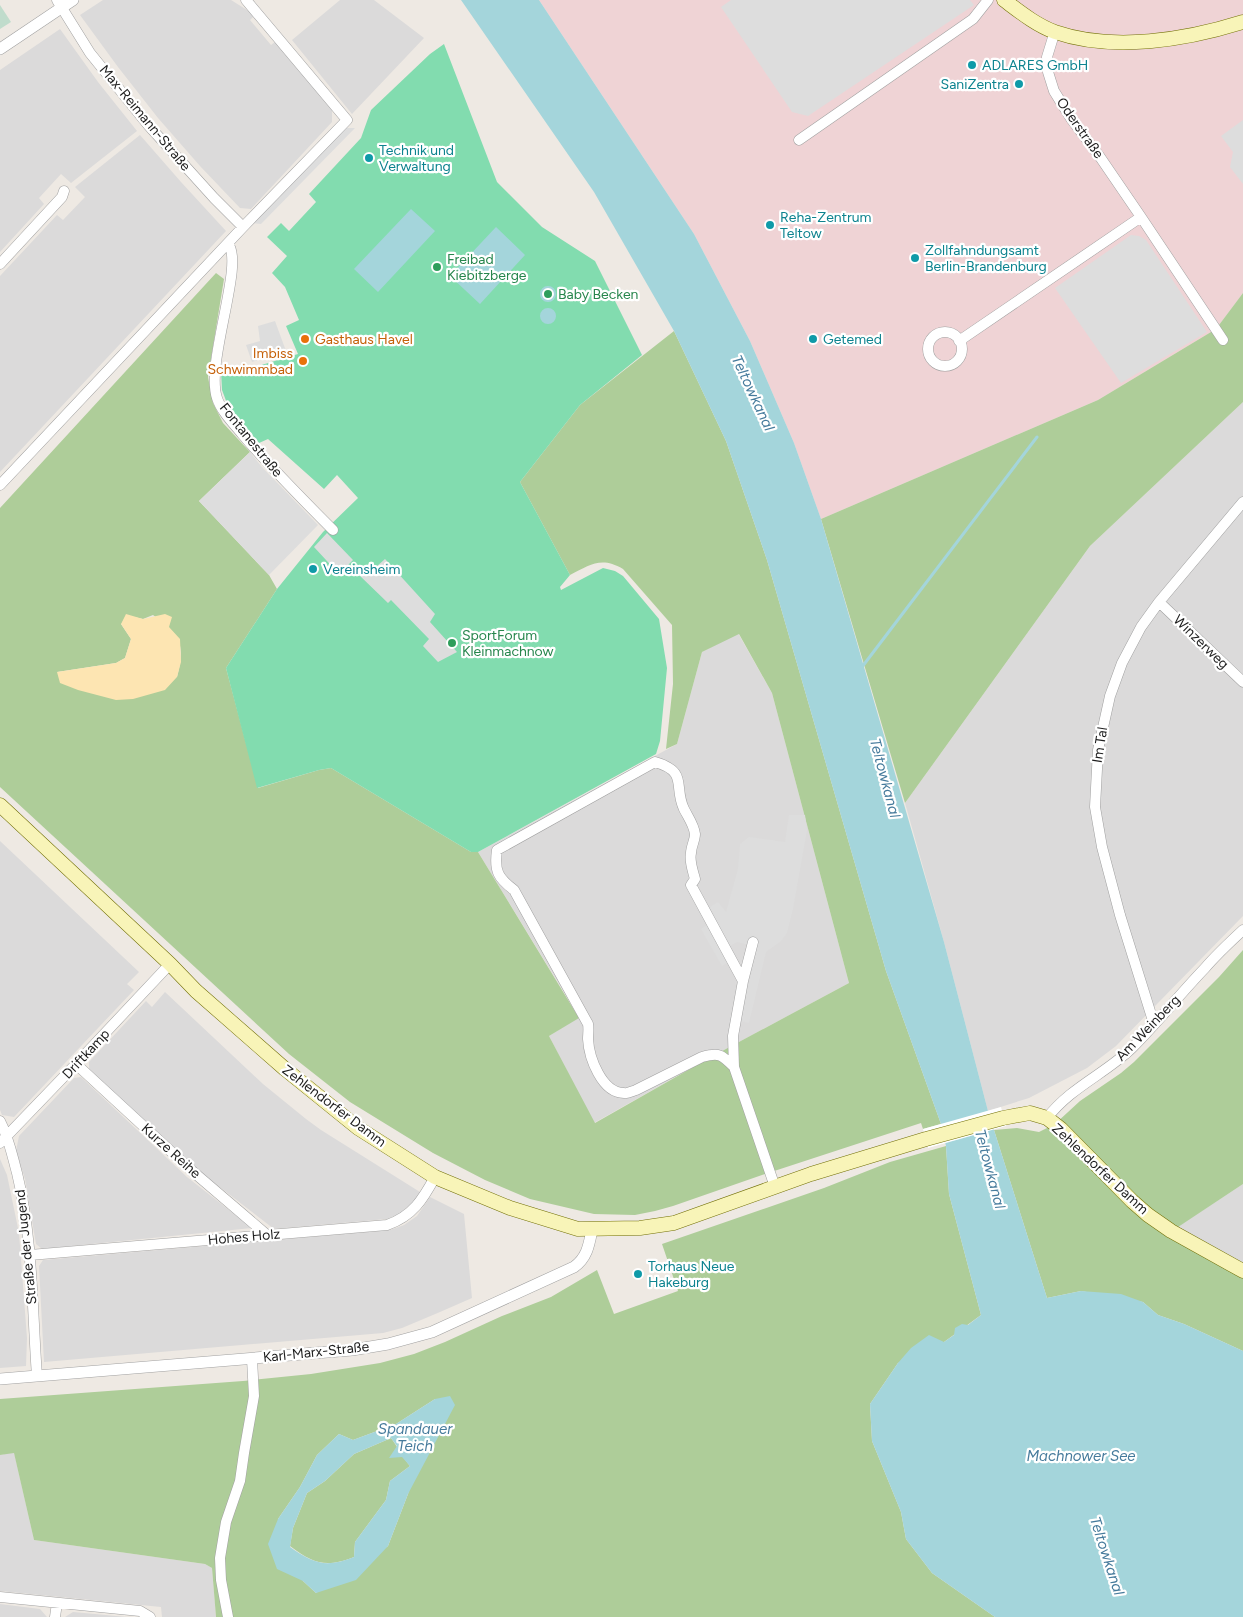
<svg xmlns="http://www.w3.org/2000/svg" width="1243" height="1617" viewBox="0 0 1243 1617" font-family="Figtree,sans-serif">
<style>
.residential{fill:#dbdada}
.commercial{fill:#efd3d5}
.forest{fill:#aecd99;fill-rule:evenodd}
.wetland{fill:#c0dccc}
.sand{fill:#fde5b2}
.pitch{fill:#82dcaf}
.parking{fill:#ddd}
.water{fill:#a4d5db;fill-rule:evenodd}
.pier{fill:#fff}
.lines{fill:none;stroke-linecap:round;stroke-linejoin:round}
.stream{stroke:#a4d5db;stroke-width:3}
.minor-casing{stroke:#a1a1a1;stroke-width:11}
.tertiary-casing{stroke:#a1a1a1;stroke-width:12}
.secondary-casing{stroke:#727007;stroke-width:15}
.minor{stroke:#fff;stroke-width:10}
.tertiary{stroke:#fff;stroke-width:11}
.secondary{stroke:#f8f4b8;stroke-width:14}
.culture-dot{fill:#0f9aa8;stroke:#fff;stroke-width:2}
.leisure-dot{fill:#2e9e5b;stroke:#fff;stroke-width:2}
.food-dot{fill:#e8710a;stroke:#fff;stroke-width:2}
.labels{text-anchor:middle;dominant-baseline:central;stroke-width:4.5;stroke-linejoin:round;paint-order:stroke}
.culture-label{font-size:14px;fill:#0d838f;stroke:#fff;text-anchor:start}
.street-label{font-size:14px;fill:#1d1d1d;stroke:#fff}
.leisure-label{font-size:14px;fill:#27864d;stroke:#fff;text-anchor:start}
.food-label{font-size:14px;fill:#c56008;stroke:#fff;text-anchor:start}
.water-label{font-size:15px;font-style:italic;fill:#467b9c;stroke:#fff}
</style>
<rect width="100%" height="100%" fill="#eee9e3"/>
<path class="residential" d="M 103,0 L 231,0 L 255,15 L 250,20 L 271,45 L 275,42 L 332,110 L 332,122 L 251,209 L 240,208 L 200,166 L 158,118 L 118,67 L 80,15 Z
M 340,0 L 374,0 L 424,38 L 352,114 L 292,40 Z
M 60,29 L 98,82 L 137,131 L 71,183 L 61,174 L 39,198 L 44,204 L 0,252 L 0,70 Z
M 140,135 L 181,182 L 226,231 L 0,472 L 0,276 L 57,215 L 63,220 L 85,197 L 75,187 Z
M 1243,402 L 1243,916 L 1116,1046 L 1087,1068 L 1029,1098 L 988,1111 L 944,942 L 905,803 L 1090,546 Z
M 738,633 L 772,693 L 849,983 L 711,1057 L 594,1123 L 549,1036 L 579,1017 L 478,852 L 677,744 L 702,652 Z
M 0,841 L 139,972 L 127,984 L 134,990 L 14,1117 L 2,1115 L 0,1110 Z
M 165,992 L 263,1084 L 306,1119 L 321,1130 L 420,1192 L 413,1203 L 399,1214 L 387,1219 L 274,1229 L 191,1165 L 89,1069 L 89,1062 L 146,1001 L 152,1007 Z
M 81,1077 L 187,1177 L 252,1228 L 42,1249 L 36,1244 L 25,1179 L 16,1151 L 19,1136 L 74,1078 Z
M 0,1159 L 7,1175 L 19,1233 L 27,1338 L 26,1366 L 0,1368 Z
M 1243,1184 L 1243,1271 L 1171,1231 Z
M 430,1197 L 464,1214 L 472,1298 L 440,1312 L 402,1328 L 383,1333 L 44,1362 L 39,1266 L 43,1260 L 390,1230 L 404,1225 L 417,1216 Z
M 14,1452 L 34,1540 L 205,1564 L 212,1568 L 216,1617 L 162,1617 L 161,1607 L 0,1591 L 0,1455 Z
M 0,1604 L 40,1609 L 47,1617 L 0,1617 Z
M 73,1612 L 95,1614 L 127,1617 L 65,1617 Z"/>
<path class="commercial" d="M 539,0 L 1243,0 L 1243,293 L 1216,329 L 1098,400 L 821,519 L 794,443 L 750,341 L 694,234 Z"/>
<path class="forest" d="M 216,273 L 224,279 L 208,377 L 213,403 L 223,423 L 250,452 L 199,501 L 269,575 L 277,589 L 226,668 L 258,788 L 319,770 L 331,768 L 471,852 L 478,852 L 579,1018 L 549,1036 L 595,1123 L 711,1057 L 849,983 L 772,693 L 739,634 L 702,652 L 677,744 L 666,749 L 673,684 L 672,625 L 623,569 C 601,556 590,565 570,575 L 520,482 L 580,405 L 674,331 L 726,441 L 767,560 L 886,971 L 941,1124 L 923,1129 L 921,1123 L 762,1175 L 673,1206 L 655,1211 L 635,1215 L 594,1214 L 530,1199 L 485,1180 L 433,1153 L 350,1102 L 289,1054 L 0,787 L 0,508 ZM 153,615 C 180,635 186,643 177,677 L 57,672 L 116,663 L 125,658 L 131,639 L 121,624 L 134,617 L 143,619 Z
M 1243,293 L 1243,402 L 1090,546 L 905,803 L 821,519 L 1098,400 L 1216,329 Z
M 1243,950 L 1243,1184 L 1172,1231 L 1243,1271 L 1243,1351 L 1184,1324 L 1158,1315 L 1143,1302 L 1081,1291 L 1047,1298 L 994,1130 L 1017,1128 L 1039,1132 L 1055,1124 L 1080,1101 L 1121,1073 L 1134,1062 L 1219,977 Z
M 946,1146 L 949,1194 L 981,1315 L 944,1342 L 898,1363 L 870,1404 L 872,1441 L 901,1512 L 906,1539 L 932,1573 L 995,1617 L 216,1617 L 212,1568 L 205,1564 L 34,1540 L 14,1453 L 0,1455 L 0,1399 L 243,1381 L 311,1374 L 380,1363 L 414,1354 L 445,1342 L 502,1316 L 551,1297 L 597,1270 L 614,1314 L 678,1291 L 662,1244 L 824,1188 L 890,1162 ZM 435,1399 L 408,1494 L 388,1546 L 316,1593 L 303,1581 L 278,1519 L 300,1487 L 317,1455 L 339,1434 L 353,1440 L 396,1424 Z
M 391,1438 C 398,1447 402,1457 410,1466 L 390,1481 L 386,1500 L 355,1542 L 354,1557 C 326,1568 314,1564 290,1546 L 293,1528 L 307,1493 L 325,1481 L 354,1454 Z"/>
<path class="wetland" d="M 0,5 L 11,22 L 0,29 Z"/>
<path class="sand" d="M 126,614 L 143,619 L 165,614 L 172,617 L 169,627 L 180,639 L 181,662 L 177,677 L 165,690 L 133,699 L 116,700 L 78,690 L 60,683 L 57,672 L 116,663 L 125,658 L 131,639 L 121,624 Z"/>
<path class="pitch" d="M 444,44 L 497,182 L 542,227 L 595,261 L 642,355 L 580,405 L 520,482 L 570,575 L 560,587 L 561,590 L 603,568 L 615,571 L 623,576 L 659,619 L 667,668 L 660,741 L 656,754 L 478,852 L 471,852 L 331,768 L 319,770 L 257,788 L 226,668 L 277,589 L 323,532 L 358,498 L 337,475 L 324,489 L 268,439 L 259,443 L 228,406 L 222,390 L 221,371 L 238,372 L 298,354 L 286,326 L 299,320 L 285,287 L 272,273 L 287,256 L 267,237 L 281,223 L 289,231 L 316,202 L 309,194 L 361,138 L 371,110 L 430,54 Z"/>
<path class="parking" d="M 731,0 L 970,0 L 974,5 L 808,116 L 792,112 L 721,7 Z
M 1243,120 L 1243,184 L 1230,167 L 1233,152 L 1221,136 Z
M 343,128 L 355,128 L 261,224 L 252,223 Z
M 1131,235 L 1139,236 L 1146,240 L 1207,332 L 1121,383 L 1055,288 Z
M 275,321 L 286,351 L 252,362 L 246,345 L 260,341 L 258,326 Z
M 250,452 L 261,466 L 318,525 L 269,575 L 199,501 Z
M 327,533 L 353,560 L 339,574 L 314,547 Z
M 385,559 L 435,614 L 430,622 L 457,652 L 438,662 L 423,646 L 429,639 L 391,600 L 388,603 L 358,574 L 371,562 L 376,567 Z
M 789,815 L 805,815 L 807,830 L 793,909 L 787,933 L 781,941 L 766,952 L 749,1023 L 740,1021 L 757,947 L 737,942 L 730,946 L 736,957 L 722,966 L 701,929 L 715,920 L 710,907 L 718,902 L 726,912 L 738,869 L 740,844 L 749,837 L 785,842 Z"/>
<path class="water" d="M 461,0 L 539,0 L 694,234 L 750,341 L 794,443 L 821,519 L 944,942 L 988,1111 L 1047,1298 L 1081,1291 L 1121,1294 L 1143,1302 L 1158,1315 L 1184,1324 L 1243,1351 L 1243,1617 L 995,1617 L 932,1573 L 906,1539 L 901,1512 L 872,1441 L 870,1404 L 898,1363 L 911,1348 L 929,1335 L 944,1342 L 954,1335 L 955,1328 L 962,1324 L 968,1325 L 981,1315 L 949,1194 L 946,1146 L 941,1124 L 886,971 L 767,560 L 726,441 L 674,331 L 594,192 Z
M 411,209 L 435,231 L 378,292 L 354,269 Z
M 496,227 L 525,255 L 480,304 L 450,276 Z
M540 294a8 8 0 1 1 16 0a8 8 0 1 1-16 0Z
M540 316a8 8 0 1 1 16 0a8 8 0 1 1-16 0Z
M 450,1396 L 455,1405 L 408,1494 L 388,1546 L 356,1580 L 316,1593 L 303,1581 L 277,1569 L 268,1544 L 278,1519 L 300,1487 L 317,1455 L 339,1434 L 353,1440 L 396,1424 L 435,1399 ZM 391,1438 L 397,1446 L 389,1458 L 402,1457 L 410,1466 L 390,1481 L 386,1500 L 355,1542 L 354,1557 C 326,1568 314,1564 290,1547 L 293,1528 L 307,1493 L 325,1481 L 354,1454 Z"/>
<path class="pier" d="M 1001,1107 L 1006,1126 L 928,1148 L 923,1129 Z"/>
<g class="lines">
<path class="stream" d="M 862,667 L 1037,437"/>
<g class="minor-casing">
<path id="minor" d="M 57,0 L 90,53 L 149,126 L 214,198 L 243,227
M 1055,31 L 1047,57 L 1048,72 L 1054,91 L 1072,120 L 1100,157 L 1141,217 L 1223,340
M 799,140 L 973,19 L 988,0
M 228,244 C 245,263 205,363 217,398 C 221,411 234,424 243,435 C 271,468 302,499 333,530
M 0,264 L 62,197 L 64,191
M928 349a17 17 0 1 1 34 0a17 17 0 1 1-34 0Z
M 959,341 L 1141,217
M 0,485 L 243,227 L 347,120 L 246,0
M 1159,602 L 1243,682
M 753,942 L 743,981 L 733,1036 L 734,1067 L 775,1187
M 1154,1024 L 1120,915 L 1102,847 L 1095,807 L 1098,750 L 1110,696 L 1122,663 L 1141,627 L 1159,602 L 1243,502
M 76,1064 L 191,1170 L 267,1235
M 734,1067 C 722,1055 720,1052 702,1057 L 636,1090 C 632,1091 628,1094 624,1093 C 602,1093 589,1058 588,1039 C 588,1034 589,1029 588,1024 L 514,890 C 498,878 494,871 497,850 L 655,762 C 689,772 673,786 684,809 C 688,817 694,825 695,834 C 695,840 691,847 691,853 C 689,861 693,871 695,879 L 691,885 L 743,981
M 1047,1118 C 1071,1087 1105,1074 1132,1048 C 1158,1022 1180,994 1205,968 C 1217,954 1230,942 1243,930
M 0,1121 C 9,1138 12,1155 17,1173 C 33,1239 32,1308 37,1376
M 0,1143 L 76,1064 L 170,964
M 30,1255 L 387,1225 C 413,1216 423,1199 435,1177
M 0,1597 L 140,1611 L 150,1617
M 55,1617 L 57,1603
M 228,1617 L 221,1580 L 220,1558 L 226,1522 L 240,1481 L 244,1453 L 254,1396 L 252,1359"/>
</g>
<g class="tertiary-casing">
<path id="tertiary" d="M 0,49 L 73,0
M 0,1379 L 352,1350 L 388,1344 L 432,1332 L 574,1267 C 587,1258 589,1245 592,1230"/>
</g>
<g class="secondary-casing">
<path id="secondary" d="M 1004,0 C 1020,12 1036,25 1055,32 C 1113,52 1186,40 1243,22
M 0,805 L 170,964 L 196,991 L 285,1069 L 358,1128 L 435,1177 L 510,1208 L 578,1229 L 640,1228 L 674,1223 L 811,1174 L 926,1139 L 1003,1118 L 1030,1113 L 1047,1118 L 1061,1129 L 1132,1201 L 1148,1215 L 1171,1231 L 1243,1271"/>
</g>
<use href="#minor" class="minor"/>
<use href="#tertiary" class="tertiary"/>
<use href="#secondary" class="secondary"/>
</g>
<g class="culture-dot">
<circle cx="972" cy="65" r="5"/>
<circle cx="1019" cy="84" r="5"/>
<circle cx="369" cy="158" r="5"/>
<circle cx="770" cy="225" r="5"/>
<circle cx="915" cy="258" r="5"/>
<circle cx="813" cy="339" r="5"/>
<circle cx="313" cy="569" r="5"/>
<circle cx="638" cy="1274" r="5"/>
</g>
<g class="leisure-dot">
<circle cx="437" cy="267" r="5"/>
<circle cx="548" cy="294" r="5"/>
<circle cx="452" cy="643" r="5"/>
</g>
<g class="food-dot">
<circle cx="305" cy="339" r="5"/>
<circle cx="303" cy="361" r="5"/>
</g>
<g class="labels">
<g class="culture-label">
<text x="982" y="65">ADLARES GmbH</text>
<text x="1009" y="84" text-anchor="end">SaniZentra</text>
<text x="379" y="150">Technik und<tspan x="379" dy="16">Verwaltung</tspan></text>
<text x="780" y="217">Reha-Zentrum<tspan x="780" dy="16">Teltow</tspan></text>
<text x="925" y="250">Zollfahndungsamt<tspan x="925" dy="16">Berlin-Brandenburg</tspan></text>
<text x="823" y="339">Getemed</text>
<text x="323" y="569">Vereinsheim</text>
<text x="648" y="1266">Torhaus Neue<tspan x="648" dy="16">Hakeburg</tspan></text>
</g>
<g class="street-label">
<text transform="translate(145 118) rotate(50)">Max-Reimann-Straße</text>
<text transform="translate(1080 128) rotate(55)">Oderstraße</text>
<text transform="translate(251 440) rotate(51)">Fontanestraße</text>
<text transform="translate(1201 642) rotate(44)">Winzerweg</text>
<text transform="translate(1100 745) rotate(-81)">Im Tal</text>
<text transform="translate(1148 1028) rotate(-46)">Am Weinberg</text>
<text transform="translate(86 1054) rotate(-47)">Driftkamp</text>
<text transform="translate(334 1106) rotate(37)">Zehlendorfer Damm</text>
<text transform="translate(171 1151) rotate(42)">Kurze Reihe</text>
<text transform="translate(1100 1169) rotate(43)">Zehlendorfer Damm</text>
<text transform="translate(244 1237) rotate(-5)">Hohes Holz</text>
<text transform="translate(26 1247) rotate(-96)">Straße der Jugend</text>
<text transform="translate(316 1352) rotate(-6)">Karl-Marx-Straße</text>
</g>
<g class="leisure-label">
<text x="447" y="259">Freibad<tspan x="447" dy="16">Kiebitzberge</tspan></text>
<text x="558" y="294">Baby Becken</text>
<text x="462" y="635">SportForum<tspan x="462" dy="16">Kleinmachnow</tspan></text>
</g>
<g class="food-label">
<text x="315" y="339">Gasthaus Havel</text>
<text x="293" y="353" text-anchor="end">Imbiss<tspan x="293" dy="16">Schwimmbad</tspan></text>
</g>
<g class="water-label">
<text transform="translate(753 393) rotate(65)">Teltowkanal</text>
<text transform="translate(885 778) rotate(75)">Teltowkanal</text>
<text transform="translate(990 1169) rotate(75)">Teltowkanal</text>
<text x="415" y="1429">Spandauer<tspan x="415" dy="17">Teich</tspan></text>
<text x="1081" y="1456">Machnower See</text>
<text transform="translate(1107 1556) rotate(72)">Teltowkanal</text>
</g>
</g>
</svg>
